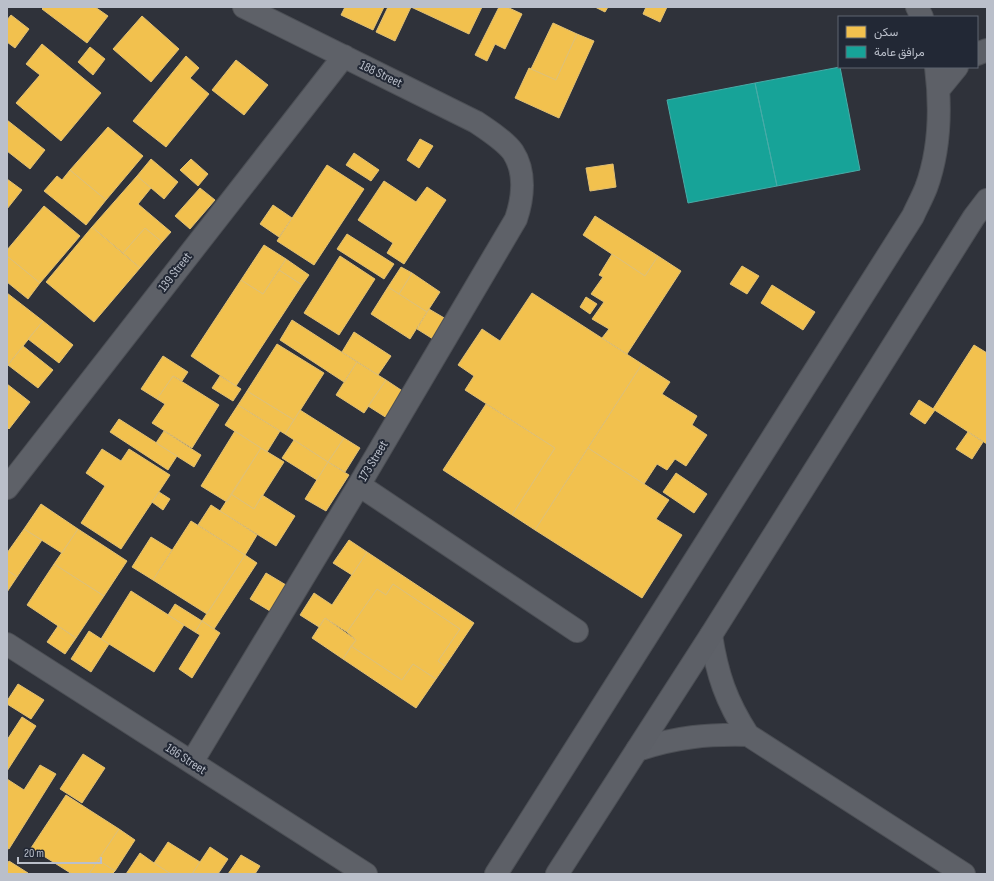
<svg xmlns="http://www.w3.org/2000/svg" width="994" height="881" viewBox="0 0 994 881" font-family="'Sofia Sans Condensed',Vazirmatn,sans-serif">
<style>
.homes{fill:#f2c14e;stroke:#e1c073}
.public{fill:#17a398;stroke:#48aba7}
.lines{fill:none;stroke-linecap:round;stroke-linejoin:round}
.street-casing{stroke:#4c4f55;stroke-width:24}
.secondary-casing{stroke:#4c4f55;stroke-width:24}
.street{stroke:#5e6168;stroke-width:22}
.secondary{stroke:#5d6067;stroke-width:22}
.labels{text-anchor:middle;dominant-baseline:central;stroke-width:4;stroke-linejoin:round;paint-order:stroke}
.street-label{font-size:13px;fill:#babfca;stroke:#222835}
</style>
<rect width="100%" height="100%" fill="#2f323a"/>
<path class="homes" d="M 44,7 L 95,7 L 108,16 L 87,43 L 42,9 Z
M 345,7 L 384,7 L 373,30 L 341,15 Z
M 388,7 L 411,7 L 395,41 L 376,32 Z
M 411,7 L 482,7 L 469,34 Z
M 499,7 L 507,7 L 522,14 L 505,49 L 495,44 L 487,61 L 475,55 Z
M 595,7 L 608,7 L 605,12 Z
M 646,7 L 667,7 L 660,22 L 643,14 Z
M 11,15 L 29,29 L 15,48 L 7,42 L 7,20 Z
M 142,16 L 179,49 L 151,82 L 113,49 Z
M 553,23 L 577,34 L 556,80 L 531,69 Z
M 577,34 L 594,41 L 559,118 L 515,98 L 529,68 L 556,80 Z
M 42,44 L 101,93 L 61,141 L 16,103 L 40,75 L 26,64 Z
M 90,47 L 105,59 L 93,75 L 78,62 Z
M 186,56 L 199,68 L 190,78 L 209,94 L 166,147 L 133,121 Z
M 236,60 L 268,85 L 244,115 L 212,90 Z
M 7,120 L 45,150 L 30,169 L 7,151 Z
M 108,127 L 143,156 L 106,200 L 70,170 Z
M 420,139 L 433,146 L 419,168 L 407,160 Z
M 354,153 L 379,170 L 371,181 L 346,165 Z
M 151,159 L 178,182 L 164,199 L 137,176 Z
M 191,159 L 208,174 L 198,186 L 180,170 Z
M 613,164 L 616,187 L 590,191 L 586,168 Z
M 327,165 L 364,189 L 314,265 L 277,241 Z
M 70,170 L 106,200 L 86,225 L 44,191 L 57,176 L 62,180 Z
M 137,176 L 151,188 L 138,204 L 171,232 L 162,242 L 145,228 L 123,253 L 92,227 Z
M 7,179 L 22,190 L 7,209 Z
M 384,181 L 416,202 L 427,187 L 446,200 L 404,264 L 387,253 L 393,243 L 358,220 Z
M 200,188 L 215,200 L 190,229 L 175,216 Z
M 273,205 L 292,218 L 279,237 L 260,224 Z
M 44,206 L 80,236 L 40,283 L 7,256 L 7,250 Z
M 595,216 L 658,256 L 645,276 L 583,235 Z
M 92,227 L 140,268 L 94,322 L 46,282 Z
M 145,228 L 162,242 L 140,268 L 123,253 Z
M 347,234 L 394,264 L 384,279 L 337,249 Z
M 264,245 L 286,259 L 263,294 L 241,280 Z
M 612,254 L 645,276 L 658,256 L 681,271 L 627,354 L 602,338 L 609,329 L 592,319 L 604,302 L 591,294 L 603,277 L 599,275 Z
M 7,256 L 40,283 L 28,299 L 7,282 Z
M 340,256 L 375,279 L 339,335 L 304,313 Z
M 286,259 L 309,275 L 302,285 L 279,270 Z
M 742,266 L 759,276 L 747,294 L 730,284 Z
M 401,267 L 412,273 L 399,294 L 388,287 Z
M 279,270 L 302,285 L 236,386 L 191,356 L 241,280 L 263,294 Z
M 412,273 L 440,292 L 427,312 L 399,294 Z
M 772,285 L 815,312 L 803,330 L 761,303 Z
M 388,287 L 427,312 L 410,339 L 371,314 Z
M 7,293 L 43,321 L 7,366 Z
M 532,293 L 642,364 L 535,530 L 512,515 L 555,448 L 465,390 L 474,376 L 458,365 L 482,329 L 500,341 Z
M 586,297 L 597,304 L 590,314 L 580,307 Z
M 429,309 L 446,319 L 433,339 L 417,329 Z
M 292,320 L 357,362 L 344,382 L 280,340 Z
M 43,321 L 73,345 L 59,363 L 28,339 Z
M 354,332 L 391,356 L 378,375 L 342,352 Z
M 277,344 L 324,373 L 294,420 L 247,391 Z
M 974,345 L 987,353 L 987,444 L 933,409 Z
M 23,346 L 53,370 L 38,388 L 8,365 Z
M 163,356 L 188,372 L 182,381 L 173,376 L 157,399 L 141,389 Z
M 357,362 L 386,380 L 364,413 L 336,395 Z
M 642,364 L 670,382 L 662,394 L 697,416 L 692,425 L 707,435 L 686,466 L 675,459 L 667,470 L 657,464 L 644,484 L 588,448 Z
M 173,376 L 219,405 L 192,448 L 152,423 L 165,404 L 157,399 Z
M 220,376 L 241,389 L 233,401 L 212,388 Z
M 386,380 L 407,394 L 390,420 L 368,406 Z
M 7,384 L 30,402 L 9,429 L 7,427 Z
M 247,391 L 294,420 L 285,434 L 238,405 Z
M 919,400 L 935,410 L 925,424 L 910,414 Z
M 486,404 L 555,448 L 512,515 L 443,470 Z
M 238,405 L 280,431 L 267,452 L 225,425 Z
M 300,410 L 344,438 L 328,462 L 285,434 Z
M 119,419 L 177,456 L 168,470 L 110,432 Z
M 164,431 L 201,455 L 194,467 L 156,443 Z
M 235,431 L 261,448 L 227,502 L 201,486 Z
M 968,432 L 983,442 L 972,459 L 956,449 Z
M 344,438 L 360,448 L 345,472 L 328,462 Z
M 294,440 L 328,462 L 317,480 L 282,458 Z
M 261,448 L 284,462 L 254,509 L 231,494 Z
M 588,448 L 669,500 L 656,519 L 682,535 L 642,598 L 535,530 Z
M 102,449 L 121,461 L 129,449 L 170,475 L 121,549 L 81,523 L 105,486 L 86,473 Z
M 328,462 L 349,475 L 326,511 L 305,499 Z
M 676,473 L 707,494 L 694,513 L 663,492 Z
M 159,492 L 170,499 L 163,510 L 152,502 Z
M 231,494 L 254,509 L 262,495 L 295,516 L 276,546 L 220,511 Z
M 41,504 L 78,529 L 62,553 L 24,529 Z
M 211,505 L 257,535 L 245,555 L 198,525 Z
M 191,521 L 245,555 L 207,614 L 153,580 Z
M 24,529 L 42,540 L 17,577 L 7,570 L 7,553 Z
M 78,529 L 127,561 L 104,596 L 54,564 Z
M 151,537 L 172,550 L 153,580 L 132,567 Z
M 349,540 L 367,552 L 352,575 L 333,563 Z
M 367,552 L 474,623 L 445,666 L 438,661 L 460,629 L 393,584 L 386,595 L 377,589 L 347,632 L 325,618 L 319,627 L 300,615 L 314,593 L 332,605 Z
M 245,555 L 257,563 L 214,629 L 202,621 Z
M 54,564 L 104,596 L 76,638 L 27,605 Z
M 7,570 L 17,577 L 7,592 Z
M 266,573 L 286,585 L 270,611 L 250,599 Z
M 393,584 L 460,629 L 438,661 L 445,666 L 436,679 L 413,664 L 402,680 L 351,646 L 356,640 L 347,632 L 377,589 L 386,595 Z
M 131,591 L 184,625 L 154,672 L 101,639 Z
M 175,604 L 202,621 L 195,632 L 168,615 Z
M 325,618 L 356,640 L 343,659 L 312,638 Z
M 202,621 L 220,633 L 192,678 L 179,669 L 200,635 L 195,632 Z
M 58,626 L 76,638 L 65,654 L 47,642 Z
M 89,631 L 109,644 L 91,672 L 71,659 Z
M 351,646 L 402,680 L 413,664 L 436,679 L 416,708 L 343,659 Z
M 18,684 L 44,700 L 31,719 L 7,704 L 7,701 Z
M 22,717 L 36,726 L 7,771 L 7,740 Z
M 83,754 L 105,768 L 82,803 L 60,789 Z
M 40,765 L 56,774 L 9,849 L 7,848 L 7,779 L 24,790 Z
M 66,795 L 119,829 L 89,874 L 72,874 L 31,848 Z
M 119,829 L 135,840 L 115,871 L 98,860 Z
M 168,842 L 200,862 L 192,874 L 171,874 L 154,863 Z
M 210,847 L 228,859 L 218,874 L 192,874 Z
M 140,853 L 154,863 L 171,874 L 126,874 Z
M 241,855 L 260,866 L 255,874 L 228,874 Z
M 98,860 L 115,871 L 112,874 L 89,874 Z
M 9,861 L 28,873 L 27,874 L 7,874 L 7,864 Z"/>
<path class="public" d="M 840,67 L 860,170 L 777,186 L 755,83 Z
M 755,83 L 777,186 L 688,203 L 667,100 Z"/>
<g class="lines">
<g class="street-casing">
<path id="street" d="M 359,485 L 577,631
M 7,488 L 344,56
M 711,635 C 717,674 726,701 748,735 L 964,874
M 7,644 L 366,874
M 637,750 C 676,737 707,734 748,735
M 192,762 L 359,485 L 516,219 C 523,198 526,172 513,152 C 505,141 488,130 476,122 L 244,7"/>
</g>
<g class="secondary-casing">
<path id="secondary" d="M 917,7 L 922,17
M 977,54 L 987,50
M 939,89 L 957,67
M 496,874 L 913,216 C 917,207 922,198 926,188 C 940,150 941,107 936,67
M 557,874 L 711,635 L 974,217 L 987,200"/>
</g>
<use href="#street" class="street"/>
<use href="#secondary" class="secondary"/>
</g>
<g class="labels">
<g class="street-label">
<text transform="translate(381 74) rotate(26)">188 Street</text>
<text transform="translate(175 272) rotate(-52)">139 Street</text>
<text transform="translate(373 461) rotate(-59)">173 Street</text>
<text transform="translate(186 759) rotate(33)">186 Street</text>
</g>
</g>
<rect width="994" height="881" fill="none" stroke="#babfca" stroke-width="16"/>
<rect x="838" y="16" width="140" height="52" fill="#222835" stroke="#5f6471"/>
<rect x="846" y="26" width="20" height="12" fill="#f2c14e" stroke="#5f6471"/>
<text x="874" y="36" font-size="12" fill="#babfca">سكن</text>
<rect x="846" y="46" width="20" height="12" fill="#17a398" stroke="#5f6471"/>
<text x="874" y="56" font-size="12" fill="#babfca">مرافق عامة</text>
<path d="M18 857v6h83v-6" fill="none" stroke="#babfca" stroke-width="2"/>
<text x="24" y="857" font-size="12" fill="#babfca" stroke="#222835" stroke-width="3" paint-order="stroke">20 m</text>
</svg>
